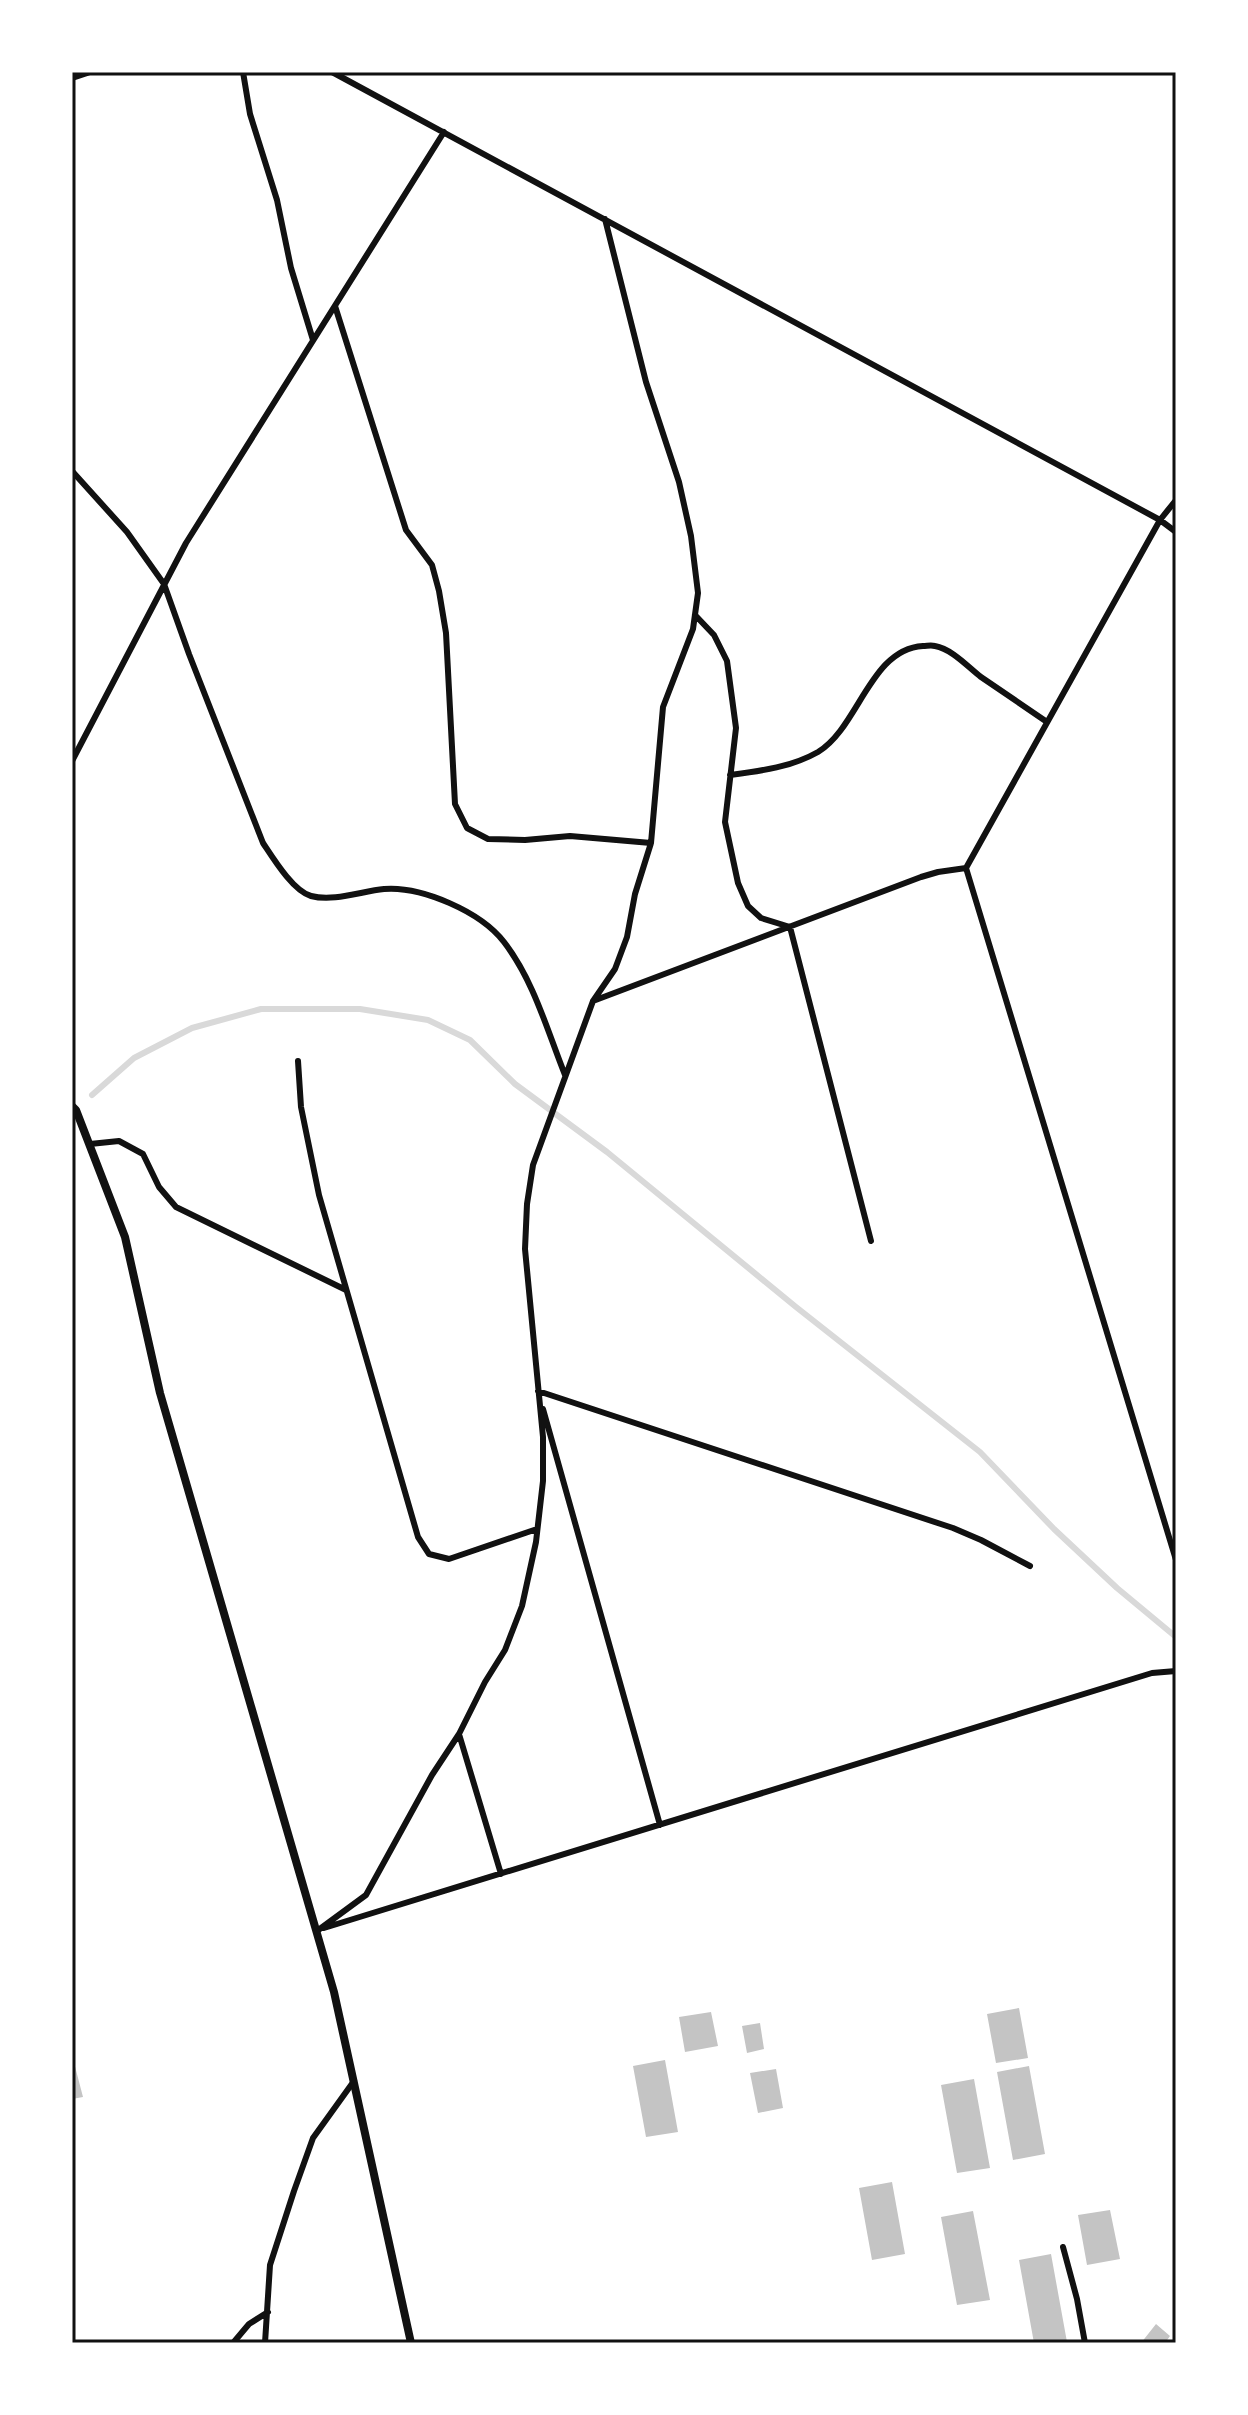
<svg xmlns="http://www.w3.org/2000/svg" width="1248" height="2415" viewBox="0 0 1248 2415" font-family="'PT Sans Narrow',sans-serif">
<style>
.lines{fill:none;stroke-linecap:round;stroke-linejoin:round}
.stream{stroke:#d9d9d9;stroke-width:6}
.building{fill:#c4c4c4}
.service{stroke:#111;stroke-width:6}
.minor{stroke:#111;stroke-width:8}
.neatline{fill:none;stroke:#111;stroke-width:3}
</style>
<rect width="100%" height="100%" fill="#fff"/>
<g class="lines">
<path class="stream" d="M 92,1095 L 134,1058 L 192,1028 L 261,1009 L 360,1009 L 428,1020 L 470,1040 L 515,1084 L 607,1152 L 796,1307 L 980,1452 L 1054,1529 L 1117,1588 L 1176,1637"/>
</g>
<path class="building" d="M 1019,2008 L 1028,2058 L 996,2063 L 987,2014 Z
M 711,2012 L 718,2046 L 685,2052 L 679,2017 Z
M 760,2023 L 764,2049 L 747,2053 L 742,2026 Z
M 72,2055 L 83,2097 L 72,2099 Z
M 665,2060 L 678,2132 L 646,2137 L 633,2066 Z
M 1029,2066 L 1045,2154 L 1013,2160 L 997,2072 Z
M 776,2069 L 783,2108 L 758,2113 L 750,2073 Z
M 974,2079 L 990,2168 L 957,2173 L 941,2085 Z
M 892,2182 L 905,2254 L 872,2260 L 859,2188 Z
M 1110,2210 L 1120,2259 L 1087,2265 L 1078,2215 Z
M 973,2211 L 990,2300 L 957,2305 L 941,2217 Z
M 1051,2254 L 1067,2342 L 1034,2343 L 1019,2260 Z
M 1156,2324 L 1170,2336 L 1165,2343 L 1141,2343 Z"/>
<g class="lines">
<path class="service" d="M 243,72 L 250,114 L 277,200 L 291,268 L 313,340
M 332,72 L 1160,520 L 1176,532
M 335,306 L 406,530 L 432,565 L 439,591 L 446,633 L 455,804 L 467,828 L 488,839 L 525,840 L 570,836 L 651,843
M 72,471 L 127,532 L 164,584 L 189,654 L 263,843 C 273,858 293,891 311,896 C 334,902 362,891 384,889 C 422,886 481,912 504,942 C 534,981 547,1030 565,1075
M 1176,500 L 1160,520 L 966,868 L 1176,1560
M 695,615 L 714,635 L 727,661 L 736,728 L 725,822 L 738,883 L 748,906 L 761,918 L 790,927 L 871,1241
M 72,761 L 186,543 L 444,132
M 730,775 C 760,771 792,767 818,752 C 859,727 870,649 923,646 C 927,646 931,645 935,646 C 952,649 968,667 981,677 C 1003,692 1025,707 1047,722
M 593,1001 L 921,877 L 938,872 L 966,868
M 298,1061 L 301,1107 L 319,1195 L 418,1537 L 429,1554 L 449,1559 L 537,1529
M 90,1144 L 119,1141 L 143,1154 L 159,1187 L 176,1207 L 346,1290
M 538,1391 L 953,1528 L 981,1540 L 1030,1566
M 543,1409 L 660,1825
M 459,1734 L 501,1874
M 324,1928 L 1152,1673 L 1176,1671
M 317,1931 L 366,1895 L 432,1775 L 459,1734 L 485,1682 L 505,1650 L 522,1606 L 536,1542 L 543,1481 L 543,1437 L 525,1249 L 527,1204 L 533,1165 L 593,1001 L 615,969 L 627,937 L 635,894 L 651,843 L 663,707 L 693,629 L 698,593 L 691,536 L 679,482 L 646,382 L 605,219
M 1063,2247 L 1077,2299 L 1085,2343
M 233,2343 L 249,2324 L 268,2312
M 265,2343 L 270,2265 L 294,2191 L 313,2138 L 354,2081"/>
<path class="minor" d="M 72,77 L 87,72
M 72,1106 L 76,1110 L 125,1237 L 160,1393 L 334,1992 L 411,2343"/>
</g>
<rect width="1248" height="2415" fill="none" stroke="#ffffff" stroke-width="148"/>
<rect x="74" y="74" width="1100" height="2267" class="neatline"/>
</svg>
